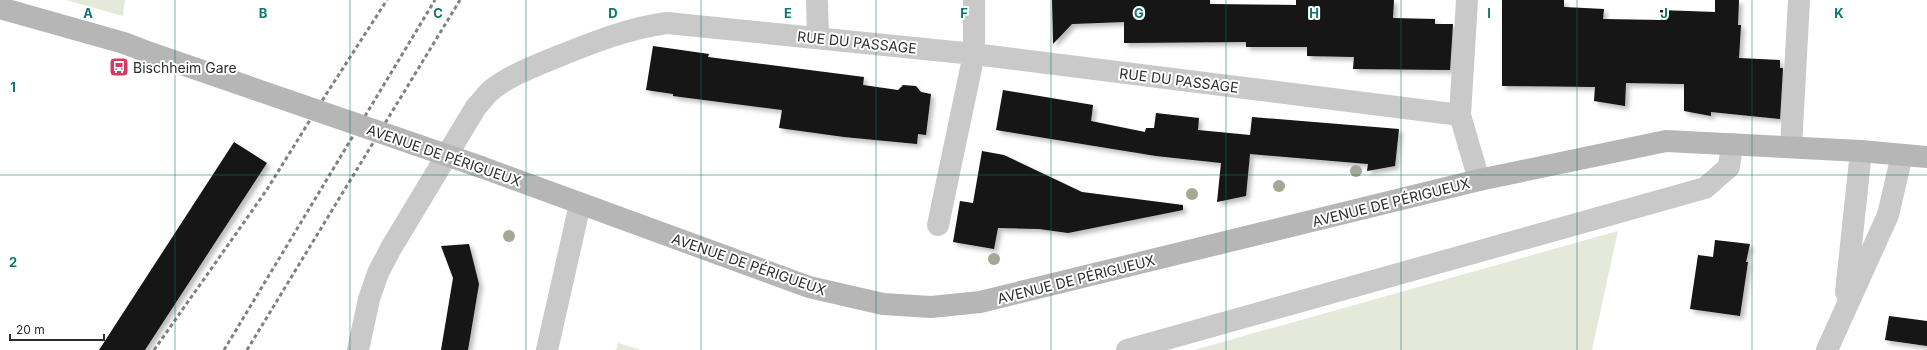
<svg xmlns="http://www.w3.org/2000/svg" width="1927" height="350" viewBox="0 0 1927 350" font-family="Inter,sans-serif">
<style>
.green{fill:#e4e9da}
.building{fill:#131313;filter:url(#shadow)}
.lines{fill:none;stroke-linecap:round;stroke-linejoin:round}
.street{stroke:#c9c9c9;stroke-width:22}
.secondary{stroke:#b6b6b6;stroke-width:22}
.rail{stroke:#818181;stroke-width:3;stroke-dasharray:4 3;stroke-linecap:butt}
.secondary-bridge{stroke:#b6b6b6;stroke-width:22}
.tree{fill:#a2a994}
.grid{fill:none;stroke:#0f766e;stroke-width:1;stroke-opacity:0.55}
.labels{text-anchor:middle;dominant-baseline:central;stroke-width:4;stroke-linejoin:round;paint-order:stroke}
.street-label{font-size:14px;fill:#2c2c2c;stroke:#fff}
.poi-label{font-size:14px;fill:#2c2c2c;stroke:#fff;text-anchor:start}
.grid-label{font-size:13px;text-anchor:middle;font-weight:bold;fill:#0f766e;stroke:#fff;stroke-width:4;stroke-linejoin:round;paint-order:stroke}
</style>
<defs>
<filter id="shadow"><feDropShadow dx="3.5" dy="3.5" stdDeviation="2" flood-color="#0004"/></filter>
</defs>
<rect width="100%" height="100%" fill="#fff"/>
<path class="green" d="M 66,0 L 125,0 L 123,16 Z
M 1618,231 L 1592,350 L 1194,350 Z
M 618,343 L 641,350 L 616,350 Z"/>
<path class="building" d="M 1052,0 L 1210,0 L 1210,4 L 1296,5 L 1296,0 L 1394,0 L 1393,18 L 1435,19 L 1435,24 L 1453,24 L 1450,70 L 1353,69 L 1354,57 L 1307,56 L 1307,47 L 1246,47 L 1246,42 L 1124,43 L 1124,22 L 1072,24 L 1053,44 Z
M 1502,0 L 1564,0 L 1564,7 L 1604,9 L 1603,19 L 1661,20 L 1660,10 L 1715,12 L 1715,0 L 1739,0 L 1738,25 L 1741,25 L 1739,58 L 1780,60 L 1780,68 L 1783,68 L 1780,119 L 1711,112 L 1711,116 L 1684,111 L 1684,84 L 1626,83 L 1625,106 L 1594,101 L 1595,87 L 1502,86 Z
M 653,46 L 709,54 L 708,57 L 864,77 L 863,85 L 898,90 L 903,85 L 916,86 L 921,92 L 931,94 L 926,135 L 918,134 L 917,144 L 844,137 L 779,128 L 782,110 L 673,96 L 673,94 L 646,90 Z
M 1003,90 L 1093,105 L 1091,121 L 1145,132 L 1146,128 L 1154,128 L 1156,113 L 1199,118 L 1198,130 L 1250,135 L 1252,117 L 1399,129 L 1395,166 L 1367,171 L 1368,164 L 1250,154 L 1246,196 L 1217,202 L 1221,163 L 1156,156 L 996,130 Z
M 234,142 L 267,163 L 145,350 L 99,350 Z
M 982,151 L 1004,155 L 1082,192 L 1183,205 L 1183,210 L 1068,233 L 1039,229 L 998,228 L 994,249 L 953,242 L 960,201 L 973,203 Z
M 1715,240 L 1750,244 L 1746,262 L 1748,262 L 1740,316 L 1690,309 L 1698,255 L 1713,257 Z
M 469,244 L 479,284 L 468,350 L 441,350 L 453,278 L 441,246 Z
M 1889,316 L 1927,321 L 1927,346 L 1885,340 Z"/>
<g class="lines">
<path class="street" d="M 817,0 L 818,38
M 1460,115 L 1467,0
M 1791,147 L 1799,0
M 938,225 L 974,54 L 974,0
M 1846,292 L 1861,151
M 358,350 L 369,299 L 378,273 L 391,248 L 476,107 C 480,103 484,98 488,93 C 507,76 535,66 559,56 C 594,42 629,28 667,23 L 974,54 L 1460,115 L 1479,180
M 547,350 L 580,204
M 1127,350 L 1705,188 L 1729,167 L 1732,144
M 1827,350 L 1888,215 L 1902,155"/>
<path class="secondary" d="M 0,8 L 124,43 L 150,53
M 481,167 L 809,287 L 883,304 L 931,307 L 980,302 L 1479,180 L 1666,141 L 1861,151 L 1927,157"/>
<path class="rail" d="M 154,350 L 266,191 L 325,96 L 387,0
M 224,350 L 435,0
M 247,350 L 460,0"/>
<path class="secondary-bridge" d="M 150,53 L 481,167"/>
</g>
<g class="tree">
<circle cx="1356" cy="171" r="6"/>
<circle cx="1279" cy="186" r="6"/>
<circle cx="1192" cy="194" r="6"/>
<circle cx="509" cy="236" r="6"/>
<circle cx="994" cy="259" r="6"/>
</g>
<path class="grid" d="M 175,0 L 175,350M 350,0 L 350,350M 526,0 L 526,350M 701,0 L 701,350M 876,0 L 876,350M 1051,0 L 1051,350M 1226,0 L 1226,350M 1401,0 L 1401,350M 1577,0 L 1577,350M 1752,0 L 1752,350M 0,175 L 1927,175"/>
<defs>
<g id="bus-square" transform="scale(1)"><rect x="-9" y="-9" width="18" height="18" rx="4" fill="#d73962" stroke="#fff"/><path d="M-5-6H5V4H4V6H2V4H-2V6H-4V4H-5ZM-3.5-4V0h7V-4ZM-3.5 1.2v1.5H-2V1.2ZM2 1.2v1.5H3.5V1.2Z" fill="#fff"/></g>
</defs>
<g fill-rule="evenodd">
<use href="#bus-square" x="119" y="67"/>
</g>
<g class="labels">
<g class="street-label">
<text transform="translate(857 42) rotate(6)">RUE DU PASSAGE</text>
<text transform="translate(1179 80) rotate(7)">RUE DU PASSAGE</text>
<text transform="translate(444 155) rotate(19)">AVENUE DE PÉRIGUEUX</text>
<text transform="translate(1391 202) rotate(-14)">AVENUE DE PÉRIGUEUX</text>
<text transform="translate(749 264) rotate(19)">AVENUE DE PÉRIGUEUX</text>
<text transform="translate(1076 279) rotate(-14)">AVENUE DE PÉRIGUEUX</text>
</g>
<g class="poi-label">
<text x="133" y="67">Bischheim Gare</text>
</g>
</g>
<g class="grid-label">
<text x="88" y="18">A</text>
<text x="263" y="18">B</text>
<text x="438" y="18">C</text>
<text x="613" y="18">D</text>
<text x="788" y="18">E</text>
<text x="964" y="18">F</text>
<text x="1139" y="18">G</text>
<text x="1314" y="18">H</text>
<text x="1489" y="18">I</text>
<text x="1664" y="18">J</text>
<text x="1839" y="18">K</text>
<text x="13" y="92">1</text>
<text x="13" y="267">2</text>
</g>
<path d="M10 334v6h94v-6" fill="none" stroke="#2c2c2c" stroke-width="2"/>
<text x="16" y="334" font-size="12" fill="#2c2c2c" stroke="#ffffff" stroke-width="3" paint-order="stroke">20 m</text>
</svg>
